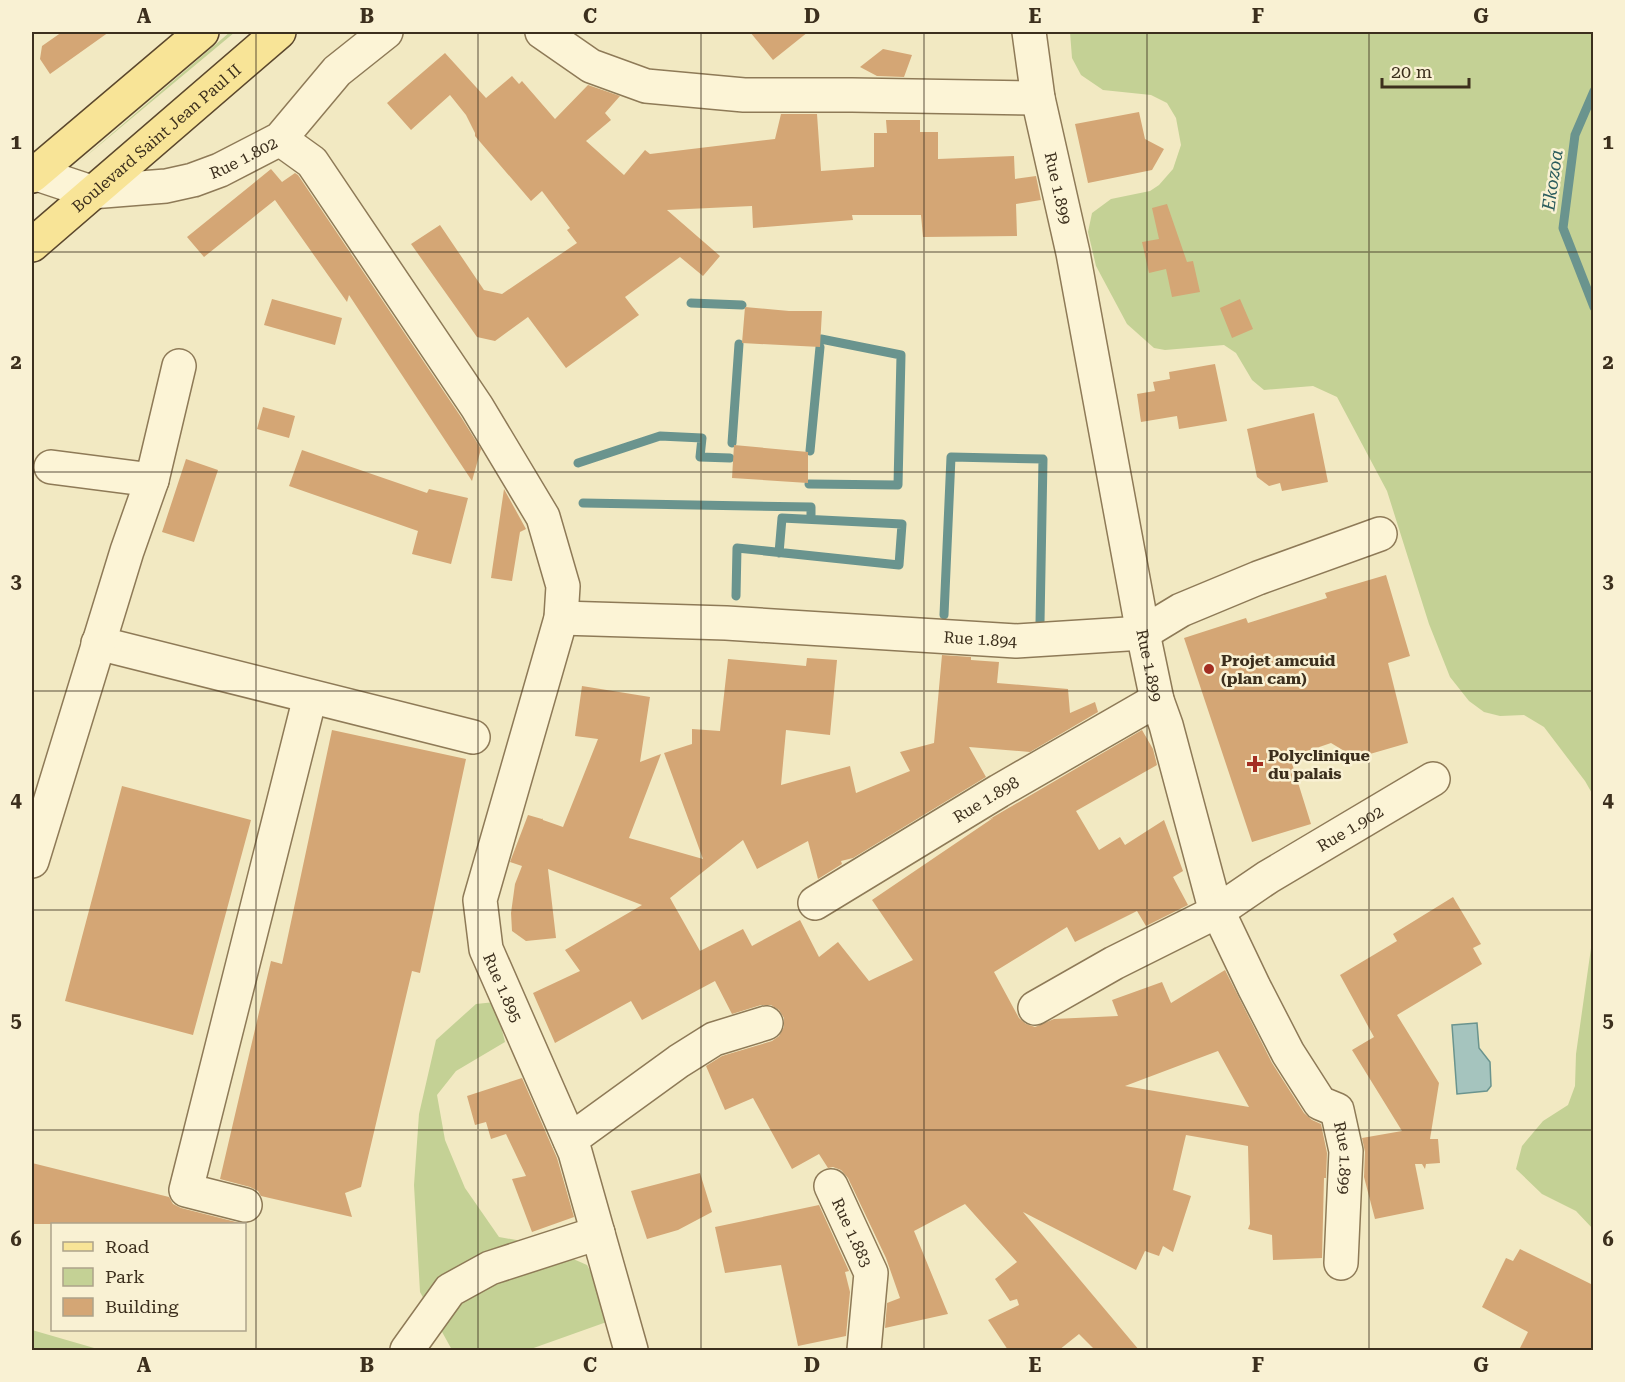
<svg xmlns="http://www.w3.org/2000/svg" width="1625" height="1382" viewBox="0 0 1625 1382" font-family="'Roboto Serif',serif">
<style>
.green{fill:#c4d195}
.water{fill:#a5c4be;stroke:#6a948e;stroke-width:1.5}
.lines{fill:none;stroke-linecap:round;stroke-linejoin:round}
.stream{stroke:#6a948e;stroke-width:9}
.building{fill:#d4a675;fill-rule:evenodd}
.minor-casing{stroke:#8e7a57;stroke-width:36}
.major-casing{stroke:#5b472c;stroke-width:36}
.minor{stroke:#fcf4d6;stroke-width:33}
.major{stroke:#f8e497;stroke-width:33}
.grid{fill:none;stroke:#3c2f1d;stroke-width:1.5;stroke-opacity:0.55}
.poi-dot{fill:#a32e22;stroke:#f9f1d3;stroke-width:2}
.labels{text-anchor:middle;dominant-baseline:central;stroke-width:5;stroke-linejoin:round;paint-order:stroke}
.street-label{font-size:16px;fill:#3c2f1d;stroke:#f9f1d3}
.poi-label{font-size:16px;font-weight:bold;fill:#3c2f1d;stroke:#f9f1d3;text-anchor:start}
.water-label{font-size:18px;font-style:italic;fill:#2b5c5d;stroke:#f9f1d3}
.neatline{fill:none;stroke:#3c2f1d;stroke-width:2}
.grid-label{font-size:20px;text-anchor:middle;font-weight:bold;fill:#3c2f1d}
</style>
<rect width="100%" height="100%" fill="#f2e9c2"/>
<path class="green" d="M 230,32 L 235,32 L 78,163 Z
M 1070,32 L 1593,32 L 1593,795 L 1585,781 L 1544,727 L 1524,715 L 1500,716 L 1484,712 L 1469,701 L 1450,677 L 1429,624 L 1387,491 L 1337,397 L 1313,386 L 1264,390 L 1252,380 L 1236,353 L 1224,345 L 1165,350 L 1154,348 L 1127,324 L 1096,266 L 1088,232 L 1092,213 L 1111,199 L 1150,191 L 1159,185 L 1173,169 L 1181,145 L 1176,118 L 1167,103 L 1151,95 L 1103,90 L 1081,75 L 1072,58 Z
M 1593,934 L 1593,1229 L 1576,1211 L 1542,1194 L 1516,1169 L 1522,1146 L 1543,1121 L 1568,1105 L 1575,1086 L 1576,1054 Z
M 495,1002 L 505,1042 L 456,1071 L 437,1095 L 445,1140 L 465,1188 L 499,1237 L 539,1244 L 587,1265 L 615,1319 L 528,1350 L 452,1350 L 420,1292 L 414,1185 L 419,1114 L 436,1040 L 476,1004 Z
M 32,1330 L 101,1350 L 32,1350 Z"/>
<path class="water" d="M 1477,1023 L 1479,1048 L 1490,1062 L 1491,1086 L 1487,1091 L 1457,1094 L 1452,1025 Z"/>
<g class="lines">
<path class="stream" d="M 1594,91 L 1575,135 L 1563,228 L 1594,307
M 691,303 L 742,305
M 732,443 L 739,344
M 810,451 L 820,347
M 578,463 L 660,436 L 702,438 L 700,457 L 730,458
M 809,484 L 898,485 L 901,355 L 821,339
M 583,503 L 811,507 L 811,519
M 736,596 L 737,548 L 899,565 L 902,524 L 782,518 L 779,553
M 944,615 L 951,457 L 1043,459 L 1040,623"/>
</g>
<path class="building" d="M 62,32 L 109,32 L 50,74 L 40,59 L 42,46 Z
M 750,32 L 808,32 L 773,60 Z
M 883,49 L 912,55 L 904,77 L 877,76 L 860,67 Z
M 445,53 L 486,98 L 512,76 L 519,84 L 522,81 L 555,119 L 588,85 L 620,96 L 605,113 L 611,120 L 586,141 L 624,175 L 645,150 L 650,154 L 775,139 L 781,114 L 817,114 L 821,171 L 874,167 L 874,133 L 887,133 L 886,120 L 920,120 L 920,132 L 938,132 L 938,159 L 1014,156 L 1015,179 L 1036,176 L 1041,200 L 1016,204 L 1017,236 L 923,237 L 921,215 L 852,215 L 853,220 L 753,228 L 752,206 L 667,210 L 720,256 L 703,276 L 680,257 L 625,297 L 639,315 L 566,368 L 528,317 L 495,341 L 477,337 L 411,244 L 440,225 L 484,290 L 502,294 L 577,243 L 567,230 L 570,228 L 542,191 L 531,201 L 475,136 L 475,133 L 466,115 L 450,95 L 411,130 L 387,103 Z
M 1139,112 L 1145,139 L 1164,149 L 1152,170 L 1088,183 L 1075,124 Z
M 271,169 L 282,182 L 295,173 L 298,175 L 461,417 L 481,449 L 472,481 L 349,295 L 347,302 L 275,200 L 204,257 L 187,237 Z
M 1167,204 L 1187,262 L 1193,261 L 1200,292 L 1172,297 L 1166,269 L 1149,273 L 1142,242 L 1159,239 L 1152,208 Z
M 272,299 L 342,318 L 335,345 L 264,325 Z
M 1240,299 L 1253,329 L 1232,338 L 1220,308 Z
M 745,307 L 789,311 L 822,311 L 820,347 L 742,343 Z
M 1215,364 L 1227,421 L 1179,429 L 1177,416 L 1141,422 L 1137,394 L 1155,391 L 1153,382 L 1170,379 L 1169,372 Z
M 263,407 L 295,416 L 289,438 L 257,429 Z
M 1314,413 L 1328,482 L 1282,491 L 1280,483 L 1269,486 L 1257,477 L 1247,429 Z
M 734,445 L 808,452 L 808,483 L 732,478 Z
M 302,450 L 427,493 L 429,489 L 468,498 L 451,564 L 412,554 L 418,531 L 289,486 Z
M 186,459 L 218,470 L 194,542 L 162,532 Z
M 504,489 L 526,529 L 520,532 L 512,581 L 491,578 Z
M 1386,575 L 1410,656 L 1388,663 L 1408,743 L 1356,758 L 1331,743 L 1290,757 L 1311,824 L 1252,842 L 1184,638 L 1246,618 L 1248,623 L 1327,598 L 1325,593 Z
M 942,655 L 971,657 L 971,660 L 999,662 L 997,683 L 1068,689 L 1070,713 L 1095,702 L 1098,712 L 1030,752 L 969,747 L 986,777 L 853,858 L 841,861 L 842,864 L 818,879 L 808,841 L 757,869 L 743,840 L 670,898 L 700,951 L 743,929 L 752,946 L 800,920 L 819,957 L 838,942 L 869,981 L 913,960 L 872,900 L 993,818 L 988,820 L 1142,730 L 1153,749 L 1157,765 L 1076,811 L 1099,850 L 1120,837 L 1125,845 L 1164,820 L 1183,871 L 1173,877 L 1188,905 L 1146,926 L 1137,911 L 1075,942 L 1067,927 L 994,972 L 1019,1018 L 1026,1024 L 1035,1027 L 1054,1019 L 1118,1016 L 1112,1000 L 1162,982 L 1171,1003 L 1225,970 L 1272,1063 L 1304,1113 L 1312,1120 L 1321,1124 L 1327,1153 L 1326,1178 L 1324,1178 L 1322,1258 L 1273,1260 L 1272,1235 L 1248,1229 L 1250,1224 L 1248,1146 L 1186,1135 L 1173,1190 L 1191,1196 L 1173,1252 L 1163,1246 L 1159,1256 L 1145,1251 L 1136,1270 L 1023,1212 L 1139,1350 L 1095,1350 L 1079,1334 L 1059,1350 L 1008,1350 L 988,1320 L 1019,1305 L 1017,1299 L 1010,1301 L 995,1279 L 1017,1262 L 965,1204 L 914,1231 L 948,1314 L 885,1328 L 887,1303 L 900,1298 L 886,1258 L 848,1178 L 841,1170 L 833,1167 L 828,1168 L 819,1154 L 792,1169 L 753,1098 L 725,1110 L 706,1066 L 722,1056 L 772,1041 L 779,1036 L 784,1027 L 784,1018 L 779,1010 L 771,1005 L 761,1005 L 732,1014 L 715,981 L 642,1020 L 631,1001 L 555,1043 L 533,993 L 580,971 L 565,950 L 642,905 L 548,869 L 556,938 L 526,941 L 512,931 L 511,913 L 515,884 L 522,866 L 510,862 L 528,815 L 542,819 L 542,818 L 543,820 L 563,827 L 598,739 L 575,736 L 582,686 L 650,697 L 640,762 L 661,754 L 629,838 L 703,859 L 664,753 L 692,744 L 692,729 L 720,731 L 728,659 L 806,666 L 807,658 L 837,660 L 830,735 L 786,730 L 781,785 L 850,766 L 856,793 L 910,771 L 900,752 L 934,743 ZM 1218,1051 L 1249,1107 L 1125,1086 Z
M 332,730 L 466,759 L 420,973 L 412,971 L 361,1187 L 345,1193 L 352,1217 L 261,1196 L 258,1191 L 250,1187 L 220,1179 L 271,961 L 282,964 Z
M 122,786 L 251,820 L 193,1035 L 65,1001 Z
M 1453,897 L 1481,944 L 1473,948 L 1482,964 L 1397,1015 L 1439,1083 L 1430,1139 L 1438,1139 L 1440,1163 L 1426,1164 L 1425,1169 L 1422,1164 L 1415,1164 L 1424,1209 L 1375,1219 L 1364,1177 L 1365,1152 L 1362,1138 L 1402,1131 L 1352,1050 L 1374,1037 L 1340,975 L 1397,941 L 1393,934 Z
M 522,1078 L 557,1158 L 574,1217 L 532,1232 L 512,1179 L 526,1176 L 506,1134 L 491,1139 L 486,1122 L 475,1125 L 467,1096 Z
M 32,1163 L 169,1197 L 173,1204 L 181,1208 L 244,1224 L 32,1224 Z
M 700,1173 L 712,1212 L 678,1230 L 647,1239 L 631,1191 Z
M 819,1205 L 849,1271 L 845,1272 L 850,1292 L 846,1336 L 798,1346 L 781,1265 L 725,1273 L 715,1227 Z
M 1520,1249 L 1593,1285 L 1593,1350 L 1519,1350 L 1528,1332 L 1482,1307 L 1506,1258 L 1513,1261 Z"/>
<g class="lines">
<g class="minor-casing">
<g id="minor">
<path d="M 542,32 L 591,66 L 646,86 L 744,95 L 852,95 L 1038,98"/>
<path id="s1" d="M 1029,32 L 1038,98 L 1073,253 L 1143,633 L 1157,700 L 1166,725 L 1213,901 L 1254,987 L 1288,1053 L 1320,1103 L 1337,1110 L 1346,1151 L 1341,1263"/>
<path id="s2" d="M 280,139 L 312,162 L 477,407 L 543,517 L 563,586 L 561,618 L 480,900 L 486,949 L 575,1152 L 631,1350"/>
<path id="s3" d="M 34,173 L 91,192 L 166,186 L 193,180 L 220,170 L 280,139 L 337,71 L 386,32"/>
<path d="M 51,467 L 152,480"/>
<path id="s4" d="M 561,618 L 726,623 L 1016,641 L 1143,633 L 1181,610 L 1258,578 L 1380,534"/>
<path d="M 98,643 L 473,737"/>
<path d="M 32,861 L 127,551 L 152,480 L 179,366"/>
<path id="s5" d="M 815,903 L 999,791 L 1157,700"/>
<path id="s6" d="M 1035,1008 L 1114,963 L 1218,911 L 1268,877 L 1433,779"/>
<path d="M 570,1140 L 679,1061 L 714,1039 L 766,1023"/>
<path id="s7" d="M 831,1186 L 871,1273 L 864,1350"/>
<path d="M 245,1205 L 186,1190 L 310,697"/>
<path d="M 407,1350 L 450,1290 L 490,1268 L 598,1233"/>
</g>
</g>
<g class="major-casing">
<g id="major">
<path d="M 32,176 L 202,32"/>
<path id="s8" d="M 32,245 L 279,32"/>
</g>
</g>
<use href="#minor" class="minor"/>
<use href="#major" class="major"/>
</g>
<path class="grid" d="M 256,32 L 256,1350M 478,32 L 478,1350M 701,32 L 701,1350M 924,32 L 924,1350M 1147,32 L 1147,1350M 1369,32 L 1369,1350M 32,252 L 1594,252M 32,472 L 1594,472M 32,691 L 1594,691M 32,910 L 1594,910M 32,1130 L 1594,1130"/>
<g class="poi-dot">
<circle cx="1209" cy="669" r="6"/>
<path d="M1252 755h6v6h6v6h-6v6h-6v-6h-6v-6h6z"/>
</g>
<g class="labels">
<g class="street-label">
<text stroke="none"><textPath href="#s8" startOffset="164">Boulevard Saint Jean Paul II</textPath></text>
<text stroke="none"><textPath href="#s3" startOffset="218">Rue 1.802</textPath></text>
<text stroke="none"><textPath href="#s1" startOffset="159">Rue 1.899</textPath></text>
<text stroke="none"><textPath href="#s4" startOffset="420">Rue 1.894</textPath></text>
<text stroke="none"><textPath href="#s1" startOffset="645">Rue 1.899</textPath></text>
<text stroke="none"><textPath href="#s5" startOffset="200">Rue 1.898</textPath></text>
<text stroke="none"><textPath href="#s6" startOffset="363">Rue 1.902</textPath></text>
<text stroke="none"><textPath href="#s2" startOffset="952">Rue 1.895</textPath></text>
<text stroke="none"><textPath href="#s1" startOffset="1185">Rue 1.899</textPath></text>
<text stroke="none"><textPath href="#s7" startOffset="51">Rue 1.883</textPath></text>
</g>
<g class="poi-label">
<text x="1221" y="660">Projet amcuid<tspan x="1221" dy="18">(plan cam)</tspan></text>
<text x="1268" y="755">Polyclinique<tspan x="1268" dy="18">du palais</tspan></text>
</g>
<g class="water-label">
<text transform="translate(1552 180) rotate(-82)">Ekozoa</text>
</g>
</g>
<rect width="1625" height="1382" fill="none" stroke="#f9f1d3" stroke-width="66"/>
<rect x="51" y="1223" width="195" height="108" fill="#f9f1d3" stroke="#ada38a" stroke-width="1.5"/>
<rect x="63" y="1242" width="30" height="9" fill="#f8e497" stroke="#ada38a" stroke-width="1.5"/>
<text x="105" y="1253" font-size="18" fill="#3c2f1d">Road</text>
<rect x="63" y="1268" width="30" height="18" fill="#c4d195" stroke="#ada38a" stroke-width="1.5"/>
<text x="105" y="1283" font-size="18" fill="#3c2f1d">Park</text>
<rect x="63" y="1298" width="30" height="18" fill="#d4a675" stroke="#ada38a" stroke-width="1.5"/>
<text x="105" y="1313" font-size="18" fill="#3c2f1d">Building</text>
<path d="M1382 78v9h87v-9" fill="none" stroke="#3c2f1d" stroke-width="3"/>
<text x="1391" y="78" font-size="18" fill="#3c2f1d" stroke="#f9f1d3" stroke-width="4.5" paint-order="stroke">20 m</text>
<rect x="33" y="33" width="1559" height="1316" class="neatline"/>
<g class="grid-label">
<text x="144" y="23">A</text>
<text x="367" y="23">B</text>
<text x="590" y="23">C</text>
<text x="812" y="23">D</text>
<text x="1035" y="23">E</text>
<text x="1258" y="23">F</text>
<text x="1481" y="23">G</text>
<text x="16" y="149">1</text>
<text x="1608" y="149">1</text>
<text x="16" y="369">2</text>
<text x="1608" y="369">2</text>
<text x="16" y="588">3</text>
<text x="1608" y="588">3</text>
<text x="16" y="807">4</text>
<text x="1608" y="807">4</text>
<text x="16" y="1027">5</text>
<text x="1608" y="1027">5</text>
<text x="16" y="1246">6</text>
<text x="1608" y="1246">6</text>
<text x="144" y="1372">A</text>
<text x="367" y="1372">B</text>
<text x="590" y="1372">C</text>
<text x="812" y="1372">D</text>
<text x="1035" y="1372">E</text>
<text x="1258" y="1372">F</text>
<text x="1481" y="1372">G</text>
</g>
</svg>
